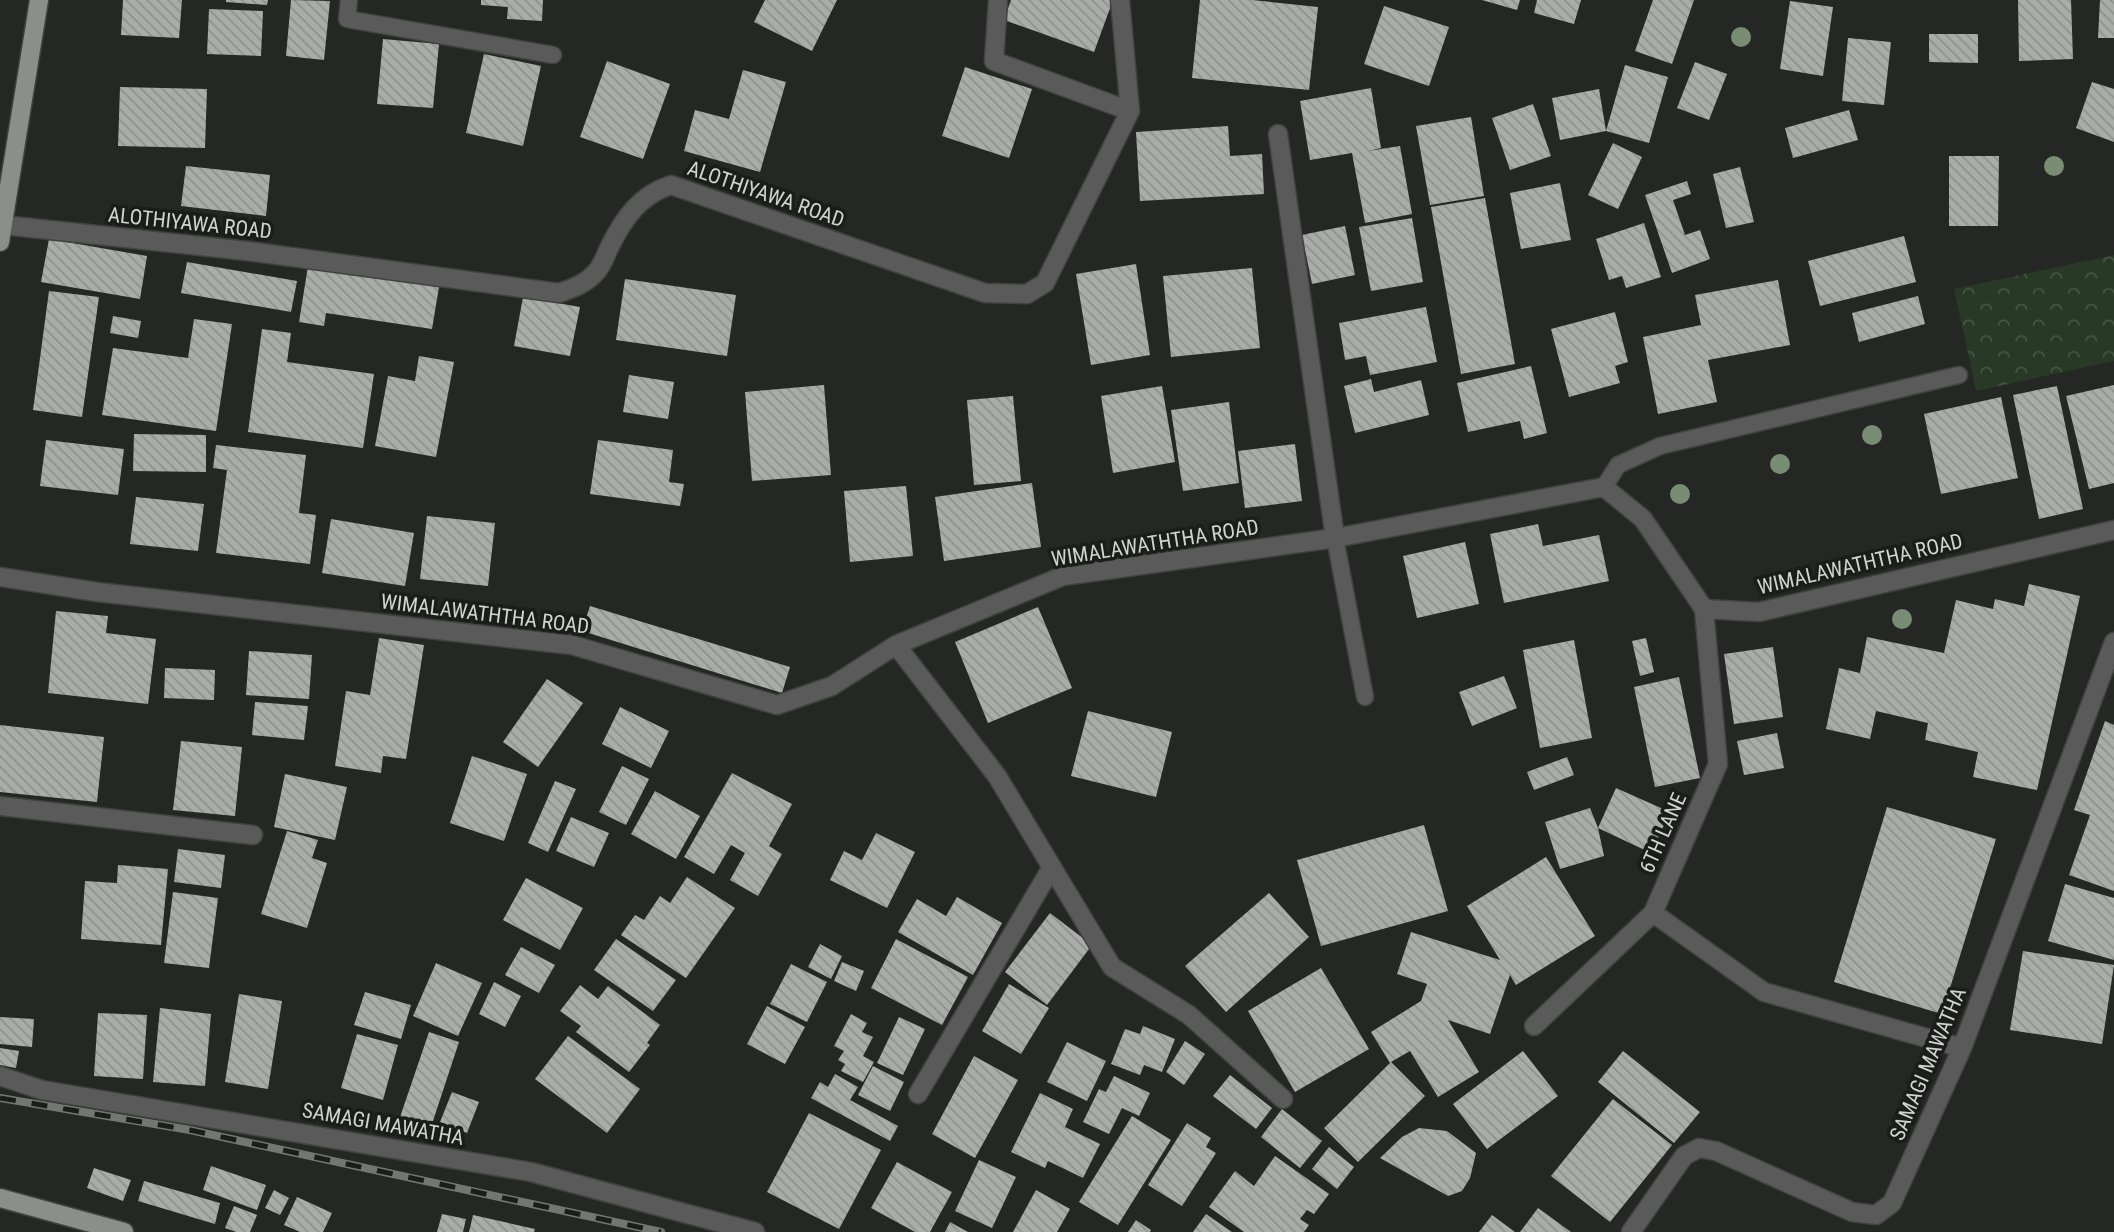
<svg xmlns="http://www.w3.org/2000/svg" width="2114" height="1232" viewBox="0 0 2114 1232" font-family="'Roboto Condensed',sans-serif">
<style>
.park{fill:url(#park-crowns)}
.building{fill:url(#building-back-hatch)}
.lines{fill:none;stroke-linecap:round;stroke-linejoin:round}
.service-casing{stroke:#414340;stroke-width:19}
.minor-casing{stroke:#414340;stroke-width:21}
.primary-casing{stroke:#414340;stroke-width:21}
.service{stroke:#595a59;stroke-width:16}
.minor{stroke:#595a59;stroke-width:18}
.primary{stroke:#8c8e8b;stroke-width:18}
.rail-casing{stroke:#747674;stroke-width:8}
.rail{stroke:#1b1d1b;stroke-width:5;stroke-dasharray:16;stroke-linecap:butt}
.tree{fill:#788d73}
.labels{text-anchor:middle;dominant-baseline:central;stroke-width:7;stroke-linejoin:round;paint-order:stroke}
.street-label{font-size:21px;fill:#d2d4d2;stroke:#1b1d1b}
</style>
<defs>
<pattern id="park-crowns" width="20" height="18" patternUnits="userSpaceOnUse" patternTransform="scale(1.75)"><rect width="20" height="18" fill="#283925"/><path d="M2 6a3 3 0 1 1 6 0M12 15a3 3 0 1 1 6 0" fill="none" stroke="#465544"/></pattern>
<pattern id="building-back-hatch" width="6" height="6" patternUnits="userSpaceOnUse" patternTransform="scale(1.75)"><rect width="6" height="6" fill="#a9aca9"/><path d="M-1 5l2 2M0 0l6 6M5-1l2 2" fill="none" stroke="#8e918e"/></pattern>
</defs>
<rect width="100%" height="100%" fill="#252724"/>
<path class="park" d="M 2114,255 L 2114,361 L 1976,391 L 1954,289 Z"/>
<path class="building" d="M 123,0 L 182,0 L 179,38 L 121,35 Z
M 226,0 L 268,0 L 267,5 L 226,2 Z
M 291,0 L 330,1 L 324,60 L 286,56 Z
M 481,0 L 543,0 L 542,21 L 507,19 L 508,7 L 481,5 Z
M 765,0 L 837,0 L 812,51 L 754,22 Z
M 1011,0 L 1113,0 L 1094,52 L 1004,20 Z
M 1200,0 L 1252,0 L 1318,7 L 1309,90 L 1192,78 Z
M 1482,0 L 1520,0 L 1517,10 Z
M 1537,0 L 1581,0 L 1574,24 L 1534,13 Z
M 1653,0 L 1694,0 L 1672,64 L 1635,51 Z
M 2018,0 L 2071,0 L 2073,59 L 2019,61 Z
M 2100,0 L 2114,0 L 2114,38 L 2098,38 Z
M 1790,1 L 1833,7 L 1823,76 L 1780,69 Z
M 1384,6 L 1449,27 L 1429,86 L 1364,64 Z
M 209,9 L 263,11 L 261,56 L 207,54 Z
M 1929,34 L 1978,34 L 1978,63 L 1929,62 Z
M 1848,38 L 1891,42 L 1884,105 L 1842,101 Z
M 383,39 L 439,44 L 433,108 L 377,104 Z
M 484,54 L 541,66 L 523,146 L 466,133 Z
M 607,61 L 670,84 L 643,159 L 580,137 Z
M 1695,62 L 1727,74 L 1709,120 L 1677,108 Z
M 1625,65 L 1668,77 L 1649,143 L 1606,131 L 1560,140 L 1552,98 L 1599,89 L 1606,131 Z
M 965,67 L 1032,89 L 1009,158 L 942,136 Z
M 743,70 L 786,82 L 760,172 L 684,151 L 695,110 L 729,119 Z
M 2092,82 L 2114,89 L 2114,142 L 2076,128 Z
M 120,87 L 207,89 L 205,148 L 118,146 Z
M 1371,88 L 1381,148 L 1368,151 L 1400,146 L 1412,214 L 1365,223 L 1352,153 L 1310,160 L 1300,101 Z
M 1533,104 L 1551,156 L 1510,170 L 1492,118 Z
M 1849,110 L 1858,140 L 1793,158 L 1785,128 Z
M 1471,117 L 1484,196 L 1430,205 L 1416,126 Z
M 1228,126 L 1230,156 L 1262,154 L 1264,194 L 1140,201 L 1136,132 Z
M 1613,143 L 1642,157 L 1618,209 L 1588,195 Z
M 1949,156 L 1999,156 L 1998,226 L 1949,226 Z
M 186,166 L 270,175 L 266,216 L 181,206 Z
M 1740,167 L 1754,222 L 1726,228 L 1713,174 Z
M 1687,181 L 1691,194 L 1673,200 L 1685,235 L 1700,230 L 1710,259 L 1672,273 L 1645,195 Z
M 1560,183 L 1571,240 L 1521,249 L 1510,193 Z
M 1485,198 L 1515,364 L 1461,374 L 1431,207 Z
M 1412,218 L 1423,282 L 1371,291 L 1359,227 Z
M 1644,223 L 1661,277 L 1626,288 L 1622,276 L 1609,280 L 1596,239 Z
M 1345,226 L 1355,275 L 1312,284 L 1302,235 Z
M 1904,236 L 1916,282 L 1820,306 L 1808,261 Z
M 49,239 L 147,256 L 140,299 L 41,282 Z
M 187,262 L 297,281 L 291,312 L 181,293 Z
M 1136,264 L 1150,355 L 1091,365 L 1076,274 Z
M 308,266 L 439,287 L 432,329 L 326,313 L 324,326 L 299,322 Z
M 1252,268 L 1260,348 L 1171,357 L 1163,276 Z
M 625,279 L 736,295 L 727,356 L 616,340 Z
M 1778,280 L 1790,345 L 1708,360 L 1717,402 L 1658,414 L 1643,337 L 1701,325 L 1695,295 Z
M 49,291 L 99,297 L 82,417 L 33,410 Z
M 1918,296 L 1925,324 L 1859,342 L 1852,313 Z
M 523,297 L 580,307 L 570,356 L 514,346 Z
M 1426,307 L 1437,362 L 1370,375 L 1366,356 L 1345,360 L 1339,323 Z
M 1615,312 L 1628,362 L 1615,366 L 1620,383 L 1569,397 L 1551,329 Z
M 113,316 L 141,321 L 138,338 L 110,333 Z
M 194,319 L 232,324 L 216,431 L 102,415 L 113,348 L 188,358 Z
M 262,329 L 291,333 L 287,362 L 374,374 L 363,448 L 248,432 Z
M 419,356 L 454,362 L 436,457 L 375,446 L 388,376 L 415,381 Z
M 1531,366 L 1547,433 L 1524,439 L 1520,421 L 1468,432 L 1457,383 Z
M 629,375 L 674,382 L 668,419 L 623,412 Z
M 1371,379 L 1374,392 L 1421,380 L 1429,415 L 1355,433 L 1344,386 Z
M 824,385 L 831,475 L 752,481 L 745,392 Z
M 2114,385 L 2114,483 L 2089,489 L 2066,396 Z
M 1162,386 L 1175,462 L 1113,473 L 1101,396 Z
M 2057,386 L 2083,509 L 2039,519 L 2013,395 Z
M 1013,396 L 1021,481 L 974,485 L 967,400 Z
M 2001,397 L 2018,478 L 1941,494 L 1924,414 Z
M 1229,402 L 1239,483 L 1183,491 L 1171,410 Z
M 134,434 L 206,435 L 206,472 L 133,471 Z
M 46,440 L 124,449 L 118,495 L 40,486 Z
M 598,440 L 673,450 L 669,482 L 684,484 L 680,506 L 590,494 Z
M 1295,444 L 1302,501 L 1245,508 L 1238,451 Z
M 216,445 L 306,455 L 299,513 L 316,515 L 310,564 L 216,553 L 227,470 L 213,468 Z
M 1032,483 L 1041,547 L 944,561 L 935,497 Z
M 906,486 L 913,556 L 850,562 L 844,491 Z
M 136,497 L 204,504 L 198,551 L 130,544 Z
M 427,516 L 495,523 L 488,586 L 420,579 Z
M 331,519 L 414,533 L 405,586 L 322,573 Z
M 1538,524 L 1543,546 L 1599,535 L 1609,581 L 1504,603 L 1490,534 Z
M 1465,542 L 1479,604 L 1417,618 L 1403,556 Z
M 2029,584 L 2080,596 L 2037,790 L 1973,777 L 1978,752 L 1925,740 L 1928,723 L 1876,711 L 1870,739 L 1826,729 L 1839,668 L 1860,673 L 1867,637 L 1944,653 L 1956,600 L 1993,609 L 1995,599 L 2024,606 Z
M 590,606 L 790,667 L 782,693 L 582,631 Z
M 1038,607 L 1072,688 L 988,723 L 955,642 Z
M 56,611 L 108,616 L 106,633 L 156,639 L 148,704 L 48,693 Z
M 379,638 L 424,645 L 406,759 L 383,756 L 381,773 L 335,766 L 346,691 L 370,695 Z
M 1646,638 L 1654,672 L 1640,676 L 1632,641 Z
M 1574,640 L 1592,738 L 1540,748 L 1523,650 Z
M 1773,647 L 1783,717 L 1734,724 L 1724,654 Z
M 249,651 L 312,655 L 309,699 L 246,695 Z
M 165,668 L 215,670 L 214,700 L 164,698 Z
M 1504,676 L 1517,708 L 1472,726 L 1459,692 Z
M 1679,677 L 1700,778 L 1655,787 L 1634,687 Z
M 547,679 L 583,703 L 538,767 L 503,742 Z
M 255,702 L 308,706 L 304,740 L 252,735 Z
M 620,707 L 669,731 L 651,768 L 602,744 Z
M 1088,711 L 1172,732 L 1156,797 L 1071,776 Z
M 2105,721 L 2114,725 L 2114,891 L 2069,875 L 2090,815 L 2074,810 Z
M 0,725 L 104,737 L 97,802 L 0,792 Z
M 1777,733 L 1784,768 L 1744,775 L 1737,741 Z
M 181,741 L 242,747 L 235,816 L 173,810 Z
M 472,756 L 527,774 L 504,841 L 450,823 Z
M 1567,757 L 1574,775 L 1534,790 L 1527,772 Z
M 622,766 L 649,779 L 626,825 L 599,812 Z
M 732,773 L 792,804 L 769,846 L 782,854 L 758,896 L 730,880 L 745,853 L 731,845 L 714,874 L 684,857 Z
M 285,774 L 347,787 L 335,840 L 274,827 Z
M 555,781 L 576,789 L 548,852 L 528,843 Z
M 1616,788 L 1670,812 L 1651,853 L 1598,828 L 1604,856 L 1560,869 L 1545,822 L 1590,808 L 1598,828 Z
M 655,791 L 700,816 L 676,859 L 631,834 Z
M 1887,807 L 1996,839 L 1942,1014 L 1834,982 Z
M 571,817 L 609,833 L 594,867 L 556,851 Z
M 1424,825 L 1448,911 L 1321,946 L 1297,860 Z
M 287,831 L 318,840 L 312,858 L 327,863 L 307,928 L 261,914 Z
M 876,833 L 915,852 L 887,908 L 830,880 L 844,851 L 862,860 Z
M 178,849 L 225,855 L 221,888 L 174,882 Z
M 1546,857 L 1595,936 L 1516,985 L 1510,975 L 1490,1034 L 1448,1020 L 1479,1072 L 1438,1097 L 1410,1051 L 1391,1062 L 1425,1096 L 1358,1162 L 1324,1128 L 1390,1063 L 1371,1032 L 1421,1001 L 1427,984 L 1397,974 L 1411,932 L 1500,960 L 1467,906 Z
M 118,865 L 168,869 L 161,945 L 81,939 L 85,881 L 117,883 Z
M 687,877 L 735,908 L 686,978 L 621,935 L 635,915 L 644,920 L 660,896 L 670,903 Z
M 526,878 L 583,908 L 560,950 L 503,920 Z
M 2065,884 L 2114,898 L 2114,960 L 2048,941 Z
M 173,892 L 218,898 L 209,968 L 164,963 Z
M 1269,893 L 1309,937 L 1226,1012 L 1185,966 Z
M 957,897 L 1002,923 L 973,975 L 898,932 L 917,899 L 946,916 Z
M 1050,913 L 1092,945 L 1047,1005 L 1005,972 Z
M 616,939 L 676,980 L 653,1011 L 594,970 Z
M 896,939 L 968,977 L 942,1025 L 871,988 Z
M 820,944 L 842,956 L 831,979 L 808,967 Z
M 521,947 L 555,965 L 539,993 L 505,975 Z
M 2023,951 L 2114,965 L 2102,1044 L 2010,1030 Z
M 842,962 L 864,971 L 856,991 L 834,981 Z
M 436,963 L 482,983 L 458,1036 L 413,1016 Z
M 791,964 L 827,982 L 807,1022 L 770,1004 Z
M 1321,968 L 1369,1049 L 1295,1092 L 1248,1011 Z
M 494,982 L 521,996 L 505,1027 L 479,1014 Z
M 1009,984 L 1049,1008 L 1021,1054 L 982,1031 Z
M 580,985 L 598,999 L 608,986 L 660,1025 L 647,1043 L 650,1045 L 629,1072 L 576,1032 L 581,1026 L 560,1011 Z
M 365,992 L 411,1005 L 401,1039 L 354,1025 Z
M 239,994 L 282,1001 L 268,1089 L 225,1082 Z
M 767,1006 L 805,1027 L 785,1064 L 747,1044 Z
M 160,1008 L 211,1014 L 205,1086 L 153,1082 Z
M 98,1013 L 147,1015 L 143,1079 L 94,1076 Z
M 851,1014 L 867,1023 L 862,1032 L 873,1037 L 863,1056 L 874,1062 L 863,1082 L 841,1071 L 845,1064 L 838,1060 L 844,1051 L 834,1046 Z
M 0,1017 L 34,1019 L 32,1047 L 0,1044 Z
M 899,1017 L 925,1029 L 903,1075 L 877,1063 Z
M 1143,1026 L 1175,1039 L 1162,1072 L 1144,1065 L 1140,1075 L 1111,1064 L 1125,1029 L 1140,1034 Z
M 429,1032 L 459,1042 L 430,1130 L 399,1120 Z
M 357,1034 L 398,1045 L 383,1100 L 341,1088 Z
M 568,1036 L 640,1089 L 607,1133 L 535,1079 Z
M 1185,1041 L 1205,1054 L 1184,1085 L 1166,1072 Z
M 1067,1042 L 1106,1061 L 1087,1101 L 1047,1082 Z
M 0,1048 L 19,1051 L 16,1068 L 0,1065 Z
M 1523,1051 L 1558,1096 L 1487,1149 L 1453,1104 Z
M 1623,1051 L 1700,1112 L 1674,1143 L 1598,1082 Z
M 974,1056 L 1018,1080 L 975,1158 L 932,1134 Z
M 873,1066 L 904,1082 L 890,1111 L 858,1095 Z
M 835,1074 L 858,1087 L 850,1100 L 898,1126 L 890,1141 L 811,1098 L 820,1082 L 828,1087 Z
M 1230,1075 L 1272,1108 L 1256,1129 L 1213,1096 Z
M 1114,1076 L 1150,1093 L 1139,1116 L 1122,1108 L 1109,1134 L 1083,1122 L 1099,1089 L 1106,1092 Z
M 452,1092 L 479,1102 L 467,1133 L 440,1122 Z
M 1040,1093 L 1073,1109 L 1065,1127 L 1100,1144 L 1083,1178 L 1048,1161 L 1045,1168 L 1011,1152 Z
M 1613,1099 L 1672,1145 L 1610,1222 L 1551,1176 Z
M 1282,1109 L 1322,1141 L 1300,1168 L 1261,1137 Z
M 809,1113 L 881,1150 L 839,1229 L 767,1192 Z
M 1132,1116 L 1171,1140 L 1118,1225 L 1079,1202 Z
M 1187,1123 L 1211,1138 L 1206,1147 L 1216,1153 L 1182,1206 L 1148,1185 Z
M 1419,1128 L 1447,1131 L 1476,1153 L 1470,1178 L 1462,1191 L 1448,1196 L 1380,1158 L 1402,1137 Z
M 1329,1147 L 1354,1167 L 1337,1189 L 1312,1169 Z
M 1275,1156 L 1329,1194 L 1314,1214 L 1307,1210 L 1300,1219 L 1309,1225 L 1304,1232 L 1244,1232 L 1209,1207 L 1235,1171 L 1254,1186 Z
M 979,1160 L 1016,1177 L 992,1228 L 955,1211 Z
M 897,1162 L 952,1192 L 930,1232 L 915,1232 L 871,1208 Z
M 211,1166 L 266,1185 L 257,1210 L 203,1190 Z
M 94,1168 L 131,1180 L 123,1201 L 87,1188 Z
M 144,1181 L 220,1203 L 215,1224 L 138,1201 Z
M 274,1190 L 289,1198 L 280,1215 L 265,1208 Z
M 1036,1190 L 1070,1209 L 1057,1232 L 1013,1232 Z
M 297,1197 L 332,1213 L 323,1232 L 300,1232 L 284,1225 Z
M 234,1206 L 257,1215 L 250,1232 L 236,1232 L 225,1228 Z
M 1538,1208 L 1571,1232 L 1520,1232 Z
M 442,1214 L 466,1219 L 463,1232 L 437,1232 Z
M 1206,1214 L 1232,1232 L 1193,1232 Z
M 473,1215 L 535,1229 L 534,1232 L 469,1232 Z
M 1492,1215 L 1515,1232 L 1479,1232 Z
M 1136,1220 L 1151,1230 L 1150,1232 L 1128,1232 Z
M 950,1222 L 968,1232 L 945,1232 Z"/>
<g class="lines">
<g class="service-casing">
<path id="service" d="M 349,0 L 347,19 L 553,55
M 1604,487 L 1618,465 L 1660,446 L 1959,375
M 1335,538 L 1365,697"/>
</g>
<g class="minor-casing">
<path id="minor" d="M 998,0 L 994,61 L 1130,111
M 1278,134 L 1335,538
M 3,225 L 247,251 L 559,293 C 574,288 587,283 597,271 C 603,264 606,254 610,246 C 624,218 640,195 671,185 L 985,293 L 1027,294 L 1045,283 L 1130,111 L 1120,0
M 0,577 L 97,592 L 572,645 L 777,705 L 832,686 L 896,645 L 1063,576 L 1335,538 L 1604,487 L 1643,519 L 1704,609 L 1759,612 L 2114,530
M 896,645 L 997,776 L 1112,967 L 1189,1015 L 1283,1099
M 0,806 L 253,835
M 1653,913 L 1764,992 L 1962,1048
M 1534,1026 L 1653,913 L 1718,764 L 1704,609
M 0,1076 L 42,1090 L 531,1172 L 755,1232
M 918,1094 L 1052,867
M 1631,1232 L 1684,1156 L 1699,1148 L 1716,1151 L 1852,1212 L 1876,1215 L 1892,1203 L 1962,1048 L 2114,642"/>
</g>
<g class="primary-casing">
<path id="primary" d="M 0,242 L 39,0
M 0,1198 L 124,1232"/>
</g>
<use href="#service" class="service"/>
<use href="#minor" class="minor"/>
<use href="#primary" class="primary"/>
<g class="rail-casing">
<path id="rail" d="M 0,1098 L 190,1130 L 661,1232"/>
</g>
<use href="#rail" class="rail"/>
</g>
<g class="tree">
<circle cx="1741" cy="37" r="10"/>
<circle cx="2054" cy="166" r="10"/>
<circle cx="1872" cy="435" r="10"/>
<circle cx="1780" cy="464" r="10"/>
<circle cx="1680" cy="494" r="10"/>
<circle cx="1902" cy="619" r="10"/>
</g>
<g class="labels">
<g class="street-label">
<text transform="translate(766 194) rotate(19)">ALOTHIYAWA ROAD</text>
<text transform="translate(190 223) rotate(6)">ALOTHIYAWA ROAD</text>
<text transform="translate(1155 543) rotate(-9)">WIMALAWATHTHA ROAD</text>
<text transform="translate(1860 564) rotate(-13)">WIMALAWATHTHA ROAD</text>
<text transform="translate(485 614) rotate(7)">WIMALAWATHTHA ROAD</text>
<text transform="translate(1663 833) rotate(-66)">6TH LANE</text>
<text transform="translate(1928 1064) rotate(-67)">SAMAGI MAWATHA</text>
<text transform="translate(383 1124) rotate(10)">SAMAGI MAWATHA</text>
</g>
</g>
</svg>
